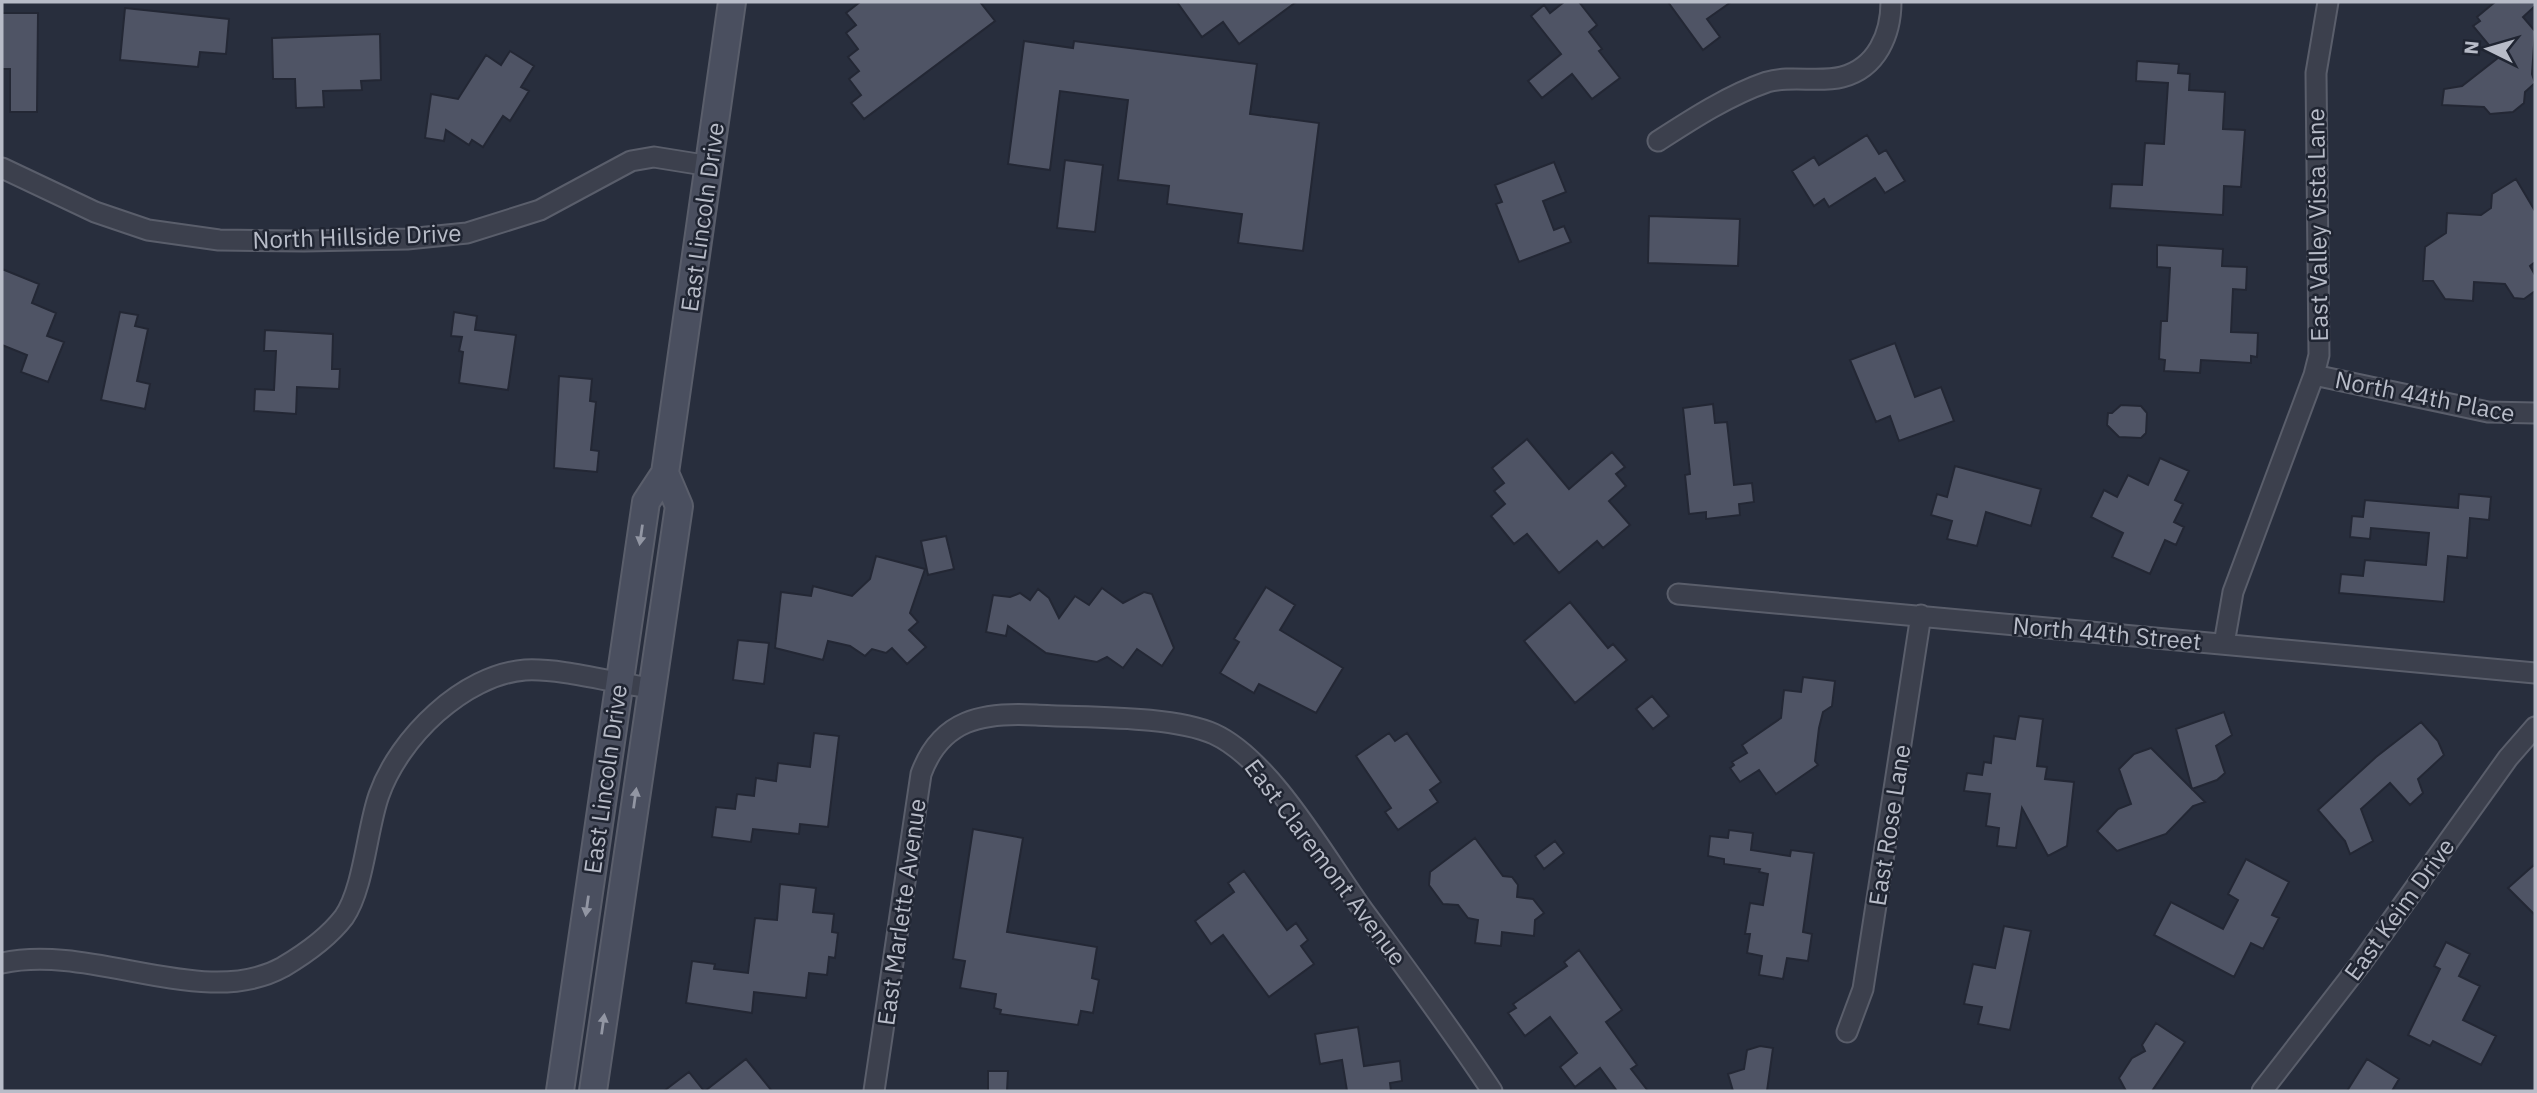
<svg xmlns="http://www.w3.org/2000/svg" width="2537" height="1093" viewBox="0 0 2537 1093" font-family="'IBM Plex Sans',sans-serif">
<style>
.building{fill:#4f5465;stroke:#232734;stroke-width:2}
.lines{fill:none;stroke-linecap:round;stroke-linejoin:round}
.minor-casing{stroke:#5a5e6b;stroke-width:23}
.secondary-casing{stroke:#5a5e6b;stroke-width:30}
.minor{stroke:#3c404d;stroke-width:19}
.secondary{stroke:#4a4f5f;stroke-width:26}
.oneway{fill:#9296a3}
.labels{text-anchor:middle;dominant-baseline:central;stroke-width:5;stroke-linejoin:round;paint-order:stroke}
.street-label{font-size:24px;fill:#b8bcc8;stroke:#202532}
</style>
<rect width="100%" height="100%" fill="#282e3d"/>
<path class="building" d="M 860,2 L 980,2 L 995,21 L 864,119 L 851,103 L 861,95 L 849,79 L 859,71 L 848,57 L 858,49 L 846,33 L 856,25 L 846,13 Z
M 1177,2 L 1296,2 L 1239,44 L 1223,22 L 1202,37 Z
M 1564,2 L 1579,2 L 1597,25 L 1589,32 L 1602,49 L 1599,51 L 1620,78 L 1592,99 L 1572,74 L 1542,98 L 1528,81 L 1561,54 L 1531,16 L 1544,5 L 1550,13 Z
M 1668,2 L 1731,2 L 1707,19 L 1720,37 L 1703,50 Z
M 2495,2 L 2535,2 L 2535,6 L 2523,17 L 2535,31 L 2532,74 L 2535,83 L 2525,92 L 2524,103 L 2513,112 L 2490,114 L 2484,107 L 2442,105 L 2444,89 L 2462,86 L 2499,57 L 2473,26 L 2480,21 L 2477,17 Z
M 125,8 L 229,19 L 226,54 L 200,52 L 198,67 L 120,60 Z
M 2,13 L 38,13 L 37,112 L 10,112 L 10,69 L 2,69 Z
M 380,34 L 381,80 L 361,81 L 362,90 L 323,91 L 324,107 L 296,108 L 295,79 L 273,79 L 272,38 Z
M 1024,41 L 1073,48 L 1074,41 L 1257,64 L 1250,114 L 1319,123 L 1303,251 L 1238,243 L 1242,214 L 1167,204 L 1169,186 L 1118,180 L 1128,100 L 1060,91 L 1050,170 L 1008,164 Z
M 510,51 L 534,66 L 521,87 L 529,91 L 510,121 L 503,116 L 483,147 L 472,140 L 469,145 L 446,130 L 444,141 L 425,138 L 431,94 L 458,99 L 486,55 L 501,65 Z
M 2137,61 L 2179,64 L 2178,73 L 2190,74 L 2189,90 L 2225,92 L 2223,129 L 2245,130 L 2241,187 L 2224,186 L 2223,215 L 2110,208 L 2112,184 L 2142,185 L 2145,143 L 2164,144 L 2168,83 L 2136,81 Z
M 1867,135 L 1879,154 L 1886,150 L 1905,181 L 1885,193 L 1875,178 L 1829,207 L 1824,199 L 1814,206 L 1792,171 L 1814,157 L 1819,165 Z
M 1065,160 L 1103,165 L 1095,232 L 1057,228 Z
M 1554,162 L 1566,192 L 1543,201 L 1554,230 L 1564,226 L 1571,242 L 1519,262 L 1496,204 L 1502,202 L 1495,185 Z
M 2516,179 L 2535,211 L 2535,262 L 2530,266 L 2535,275 L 2535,291 L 2524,299 L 2514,298 L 2505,284 L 2474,282 L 2473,301 L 2445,299 L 2433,281 L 2423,281 L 2425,247 L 2446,233 L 2447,213 L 2481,215 L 2491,208 L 2492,194 Z
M 1649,216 L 1740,219 L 1738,266 L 1648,263 Z
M 2157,245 L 2223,249 L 2222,266 L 2247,267 L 2246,290 L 2233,289 L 2231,332 L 2258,333 L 2257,357 L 2251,356 L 2251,363 L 2201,360 L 2200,373 L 2164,371 L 2165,360 L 2159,359 L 2161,321 L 2167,321 L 2170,268 L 2157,267 Z
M 2,269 L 39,284 L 32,303 L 56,313 L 47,336 L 64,342 L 48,382 L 21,372 L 27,355 L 2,345 Z
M 120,312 L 138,315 L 135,326 L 148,329 L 137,381 L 150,384 L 145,409 L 101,400 Z
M 454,312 L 477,316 L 475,330 L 516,335 L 508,390 L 459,383 L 463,352 L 459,351 L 462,337 L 451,336 Z
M 265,330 L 333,334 L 332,369 L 340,369 L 339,389 L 297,387 L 296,414 L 254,411 L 255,389 L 274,390 L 276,351 L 264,351 Z
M 1895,343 L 1915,397 L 1941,387 L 1954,421 L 1899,441 L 1890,416 L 1876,422 L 1850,360 Z
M 559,376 L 592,379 L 590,401 L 596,402 L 591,450 L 599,451 L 597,472 L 554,468 Z
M 1713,404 L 1715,423 L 1727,422 L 1734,485 L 1752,483 L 1754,502 L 1739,504 L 1740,515 L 1706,519 L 1706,512 L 1689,514 L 1685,475 L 1690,474 L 1683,408 Z
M 2121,405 L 2141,406 L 2147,413 L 2146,433 L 2141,438 L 2119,437 L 2107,425 L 2108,413 L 2112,413 Z
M 1527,439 L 1569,489 L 1612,452 L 1625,467 L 1616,474 L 1626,486 L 1609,501 L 1630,525 L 1603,548 L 1597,541 L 1559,573 L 1527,534 L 1514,544 L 1491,516 L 1505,504 L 1494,491 L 1504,483 L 1492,468 Z
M 2160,458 L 2189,471 L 2175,500 L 2183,504 L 2174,522 L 2184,527 L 2176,545 L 2165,540 L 2150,574 L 2112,557 L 2123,533 L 2091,517 L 2104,490 L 2117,497 L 2128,475 L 2148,485 Z
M 1955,466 L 2041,489 L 2031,526 L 1986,512 L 1977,546 L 1947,539 L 1952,521 L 1931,515 L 1937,494 L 1947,497 Z
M 2459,494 L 2491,497 L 2489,520 L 2470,518 L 2467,558 L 2448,556 L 2444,602 L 2339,593 L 2341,574 L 2363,576 L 2365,560 L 2426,565 L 2429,533 L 2371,528 L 2370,539 L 2350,537 L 2352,516 L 2363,517 L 2365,500 L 2458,508 Z
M 946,536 L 954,569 L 928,575 L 921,541 Z
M 876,556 L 925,569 L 910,613 L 918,622 L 909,630 L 926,647 L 907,664 L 892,648 L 886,653 L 872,649 L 865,656 L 850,646 L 828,641 L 823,660 L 775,648 L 781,592 L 811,596 L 813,586 L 852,596 L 870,579 Z
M 1266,587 L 1295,605 L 1280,630 L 1343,668 L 1316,713 L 1259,684 L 1254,693 L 1220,673 L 1239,642 L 1234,639 Z
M 1102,588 L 1123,603 L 1144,592 L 1152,594 L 1174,648 L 1162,666 L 1137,649 L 1123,668 L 1107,657 L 1097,662 L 1046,653 L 1008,626 L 1006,636 L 986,632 L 993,595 L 1010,597 L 1020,593 L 1030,600 L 1038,589 L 1049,598 L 1059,618 L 1075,596 L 1089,605 Z
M 1570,602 L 1608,648 L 1613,644 L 1627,660 L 1575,703 L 1524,641 Z
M 738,640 L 769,643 L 764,684 L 733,680 Z
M 1803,677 L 1835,681 L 1832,706 L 1823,712 L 1819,728 L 1815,761 L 1818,765 L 1776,794 L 1759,770 L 1740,782 L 1730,768 L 1734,765 L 1732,762 L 1747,753 L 1742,745 L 1781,718 L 1784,690 L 1801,692 Z
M 1652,696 L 1669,716 L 1653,729 L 1636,709 Z
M 2224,712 L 2232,735 L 2216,746 L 2225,773 L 2217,780 L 2192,789 L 2176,729 Z
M 2019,716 L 2043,719 L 2037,766 L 2047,767 L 2045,779 L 2074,782 L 2067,846 L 2048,856 L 2022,808 L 2016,848 L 1997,846 L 1999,828 L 1986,826 L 1990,794 L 1964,791 L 1967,773 L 1982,775 L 1984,762 L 1991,763 L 1994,736 L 2015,739 Z
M 2421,722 L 2438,741 L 2444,755 L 2418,779 L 2423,793 L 2410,805 L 2390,783 L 2361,809 L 2373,841 L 2350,854 L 2345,841 L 2318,810 L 2376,757 Z
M 814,733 L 839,736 L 828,827 L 800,824 L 799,834 L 753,829 L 751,842 L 712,837 L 716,807 L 735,809 L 737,794 L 754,796 L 756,778 L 776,781 L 778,763 L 810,767 Z
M 1389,733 L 1395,741 L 1407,733 L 1441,782 L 1430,790 L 1438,802 L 1398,830 L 1385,812 L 1391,808 L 1356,756 Z
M 2151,748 L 2205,802 L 2193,806 L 2166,834 L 2117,851 L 2097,831 L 2118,809 L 2131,804 L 2119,769 L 2134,754 Z
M 973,829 L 1023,838 L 1007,932 L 1097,947 L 1092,978 L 1099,980 L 1093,1013 L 1081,1011 L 1078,1025 L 1000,1014 L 1001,1010 L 994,1008 L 996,994 L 960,988 L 965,961 L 953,959 Z
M 1729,830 L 1753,833 L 1751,850 L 1790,856 L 1791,850 L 1814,853 L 1803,932 L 1812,934 L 1808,961 L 1787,958 L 1783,979 L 1759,975 L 1762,956 L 1747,953 L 1750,934 L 1745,934 L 1750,903 L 1763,905 L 1768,874 L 1759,872 L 1760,869 L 1724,864 L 1724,859 L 1708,856 L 1710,836 L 1728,838 Z
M 1475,838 L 1503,876 L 1512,877 L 1518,885 L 1517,897 L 1533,899 L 1544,913 L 1535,920 L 1534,936 L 1502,932 L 1501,946 L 1475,943 L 1478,920 L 1468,918 L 1458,905 L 1443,904 L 1429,885 L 1430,872 Z
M 1555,841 L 1564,853 L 1544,869 L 1535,856 Z
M 2246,859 L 2289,882 L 2272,915 L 2279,918 L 2263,949 L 2251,943 L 2234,977 L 2154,935 L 2171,902 L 2223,929 L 2238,900 L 2228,894 Z
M 2535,864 L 2535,915 L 2508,888 Z
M 1244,871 L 1287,930 L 1296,923 L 1308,940 L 1301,946 L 1314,964 L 1269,997 L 1223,935 L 1211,944 L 1195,921 L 1234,892 L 1228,883 Z
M 780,884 L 816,888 L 813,912 L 834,914 L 832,932 L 838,933 L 835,958 L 829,957 L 827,975 L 809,973 L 806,998 L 754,992 L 752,1013 L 686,1003 L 692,961 L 715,964 L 714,969 L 748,973 L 755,918 L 777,920 Z
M 2004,926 L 2031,931 L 2010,1030 L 1978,1024 L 1982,1007 L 1964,1004 L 1973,964 L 1995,968 Z
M 2446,942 L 2470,954 L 2459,976 L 2480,986 L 2463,1020 L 2496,1036 L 2481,1065 L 2433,1041 L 2430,1046 L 2408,1035 L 2440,969 L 2434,966 Z
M 1579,950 L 1622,1010 L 1606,1022 L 1637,1065 L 1631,1069 L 1648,1091 L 1617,1091 L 1600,1068 L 1575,1087 L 1560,1067 L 1577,1053 L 1550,1017 L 1525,1036 L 1508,1013 L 1516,1008 L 1513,1004 L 1567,966 L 1564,962 Z
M 2156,1023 L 2185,1042 L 2152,1091 L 2126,1091 L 2119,1078 L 2132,1058 L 2145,1051 L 2142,1045 Z
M 1358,1027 L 1364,1066 L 1400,1061 L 1402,1081 L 1390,1083 L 1391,1091 L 1347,1091 L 1342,1060 L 1320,1064 L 1315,1034 Z
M 1760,1046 L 1773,1048 L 1767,1091 L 1733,1091 L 1728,1074 L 1744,1069 L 1747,1050 Z
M 746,1059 L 772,1091 L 705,1091 Z
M 2367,1059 L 2399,1079 L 2392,1091 L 2347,1091 Z
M 988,1071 L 1008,1071 L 1007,1091 L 988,1091 Z
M 689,1072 L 704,1091 L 664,1091 Z"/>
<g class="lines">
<g class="minor-casing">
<path id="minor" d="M 1658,141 C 1692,119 1729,95 1767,82 C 1791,75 1819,83 1842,77 C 1877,68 1891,34 1891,2
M 2,168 L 95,212 L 148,230 L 219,240 L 304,241 L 407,239 L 467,233 L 540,210 L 631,161 L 654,157 L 710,166
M 2314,375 L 2488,412 L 2535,413
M 1678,594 L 2535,673
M 2224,644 L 2233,592 L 2314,375 L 2319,355 L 2316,73 L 2328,2
M 2,963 C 93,943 204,1011 283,967 C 305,954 328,938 344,917 C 364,888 367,828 379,795 C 399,738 463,675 525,670 C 562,668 613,683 651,688
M 1847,1032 L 1863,989 L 1921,615
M 874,1091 L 921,774 C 941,719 983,712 1036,715 C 1085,718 1171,715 1214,734 C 1271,760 1326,859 1363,910 C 1407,970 1451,1029 1492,1091
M 2262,1091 L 2362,962 L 2508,758 L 2535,727"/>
</g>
<g class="secondary-casing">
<path id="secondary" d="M 560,1091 L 646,502 L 665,473 L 732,2
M 593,1091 L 679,506 L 665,473"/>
</g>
<use href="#minor" class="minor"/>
<use href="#secondary" class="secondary"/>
</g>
<defs><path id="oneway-solid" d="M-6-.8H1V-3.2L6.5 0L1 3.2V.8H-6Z" transform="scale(1.75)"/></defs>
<g class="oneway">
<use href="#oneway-solid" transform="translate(641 535) rotate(98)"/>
<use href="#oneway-solid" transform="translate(635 798) rotate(-82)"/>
<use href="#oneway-solid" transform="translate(587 906) rotate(98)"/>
<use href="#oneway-solid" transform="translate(603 1024) rotate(-82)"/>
</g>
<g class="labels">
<g class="street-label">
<text transform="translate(702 217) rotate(-82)">East Lincoln Drive</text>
<text transform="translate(2317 225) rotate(-91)">East Valley Vista Lane</text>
<text transform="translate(357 236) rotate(-2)">North Hillside Drive</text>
<text transform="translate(2425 396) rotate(11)">North 44th Place</text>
<text transform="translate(2107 633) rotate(5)">North 44th Street</text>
<text transform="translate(605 779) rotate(-82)">East Lincoln Drive</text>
<text transform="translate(1889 825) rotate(-81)">East Rose Lane</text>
<text transform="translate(1326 862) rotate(53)">East Claremont Avenue</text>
<text transform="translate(2399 909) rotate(-54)">East Keim Drive</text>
<text transform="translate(901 912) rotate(-82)">East Marlette Avenue</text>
</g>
</g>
<rect width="2537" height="1093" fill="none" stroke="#b8bcc8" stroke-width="7"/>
<g transform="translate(2488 49) rotate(275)" stroke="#202532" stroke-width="5" paint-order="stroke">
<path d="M0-5L12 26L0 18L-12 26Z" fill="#b8bcc8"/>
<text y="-10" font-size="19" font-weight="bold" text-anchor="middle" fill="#b8bcc8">N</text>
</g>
</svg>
